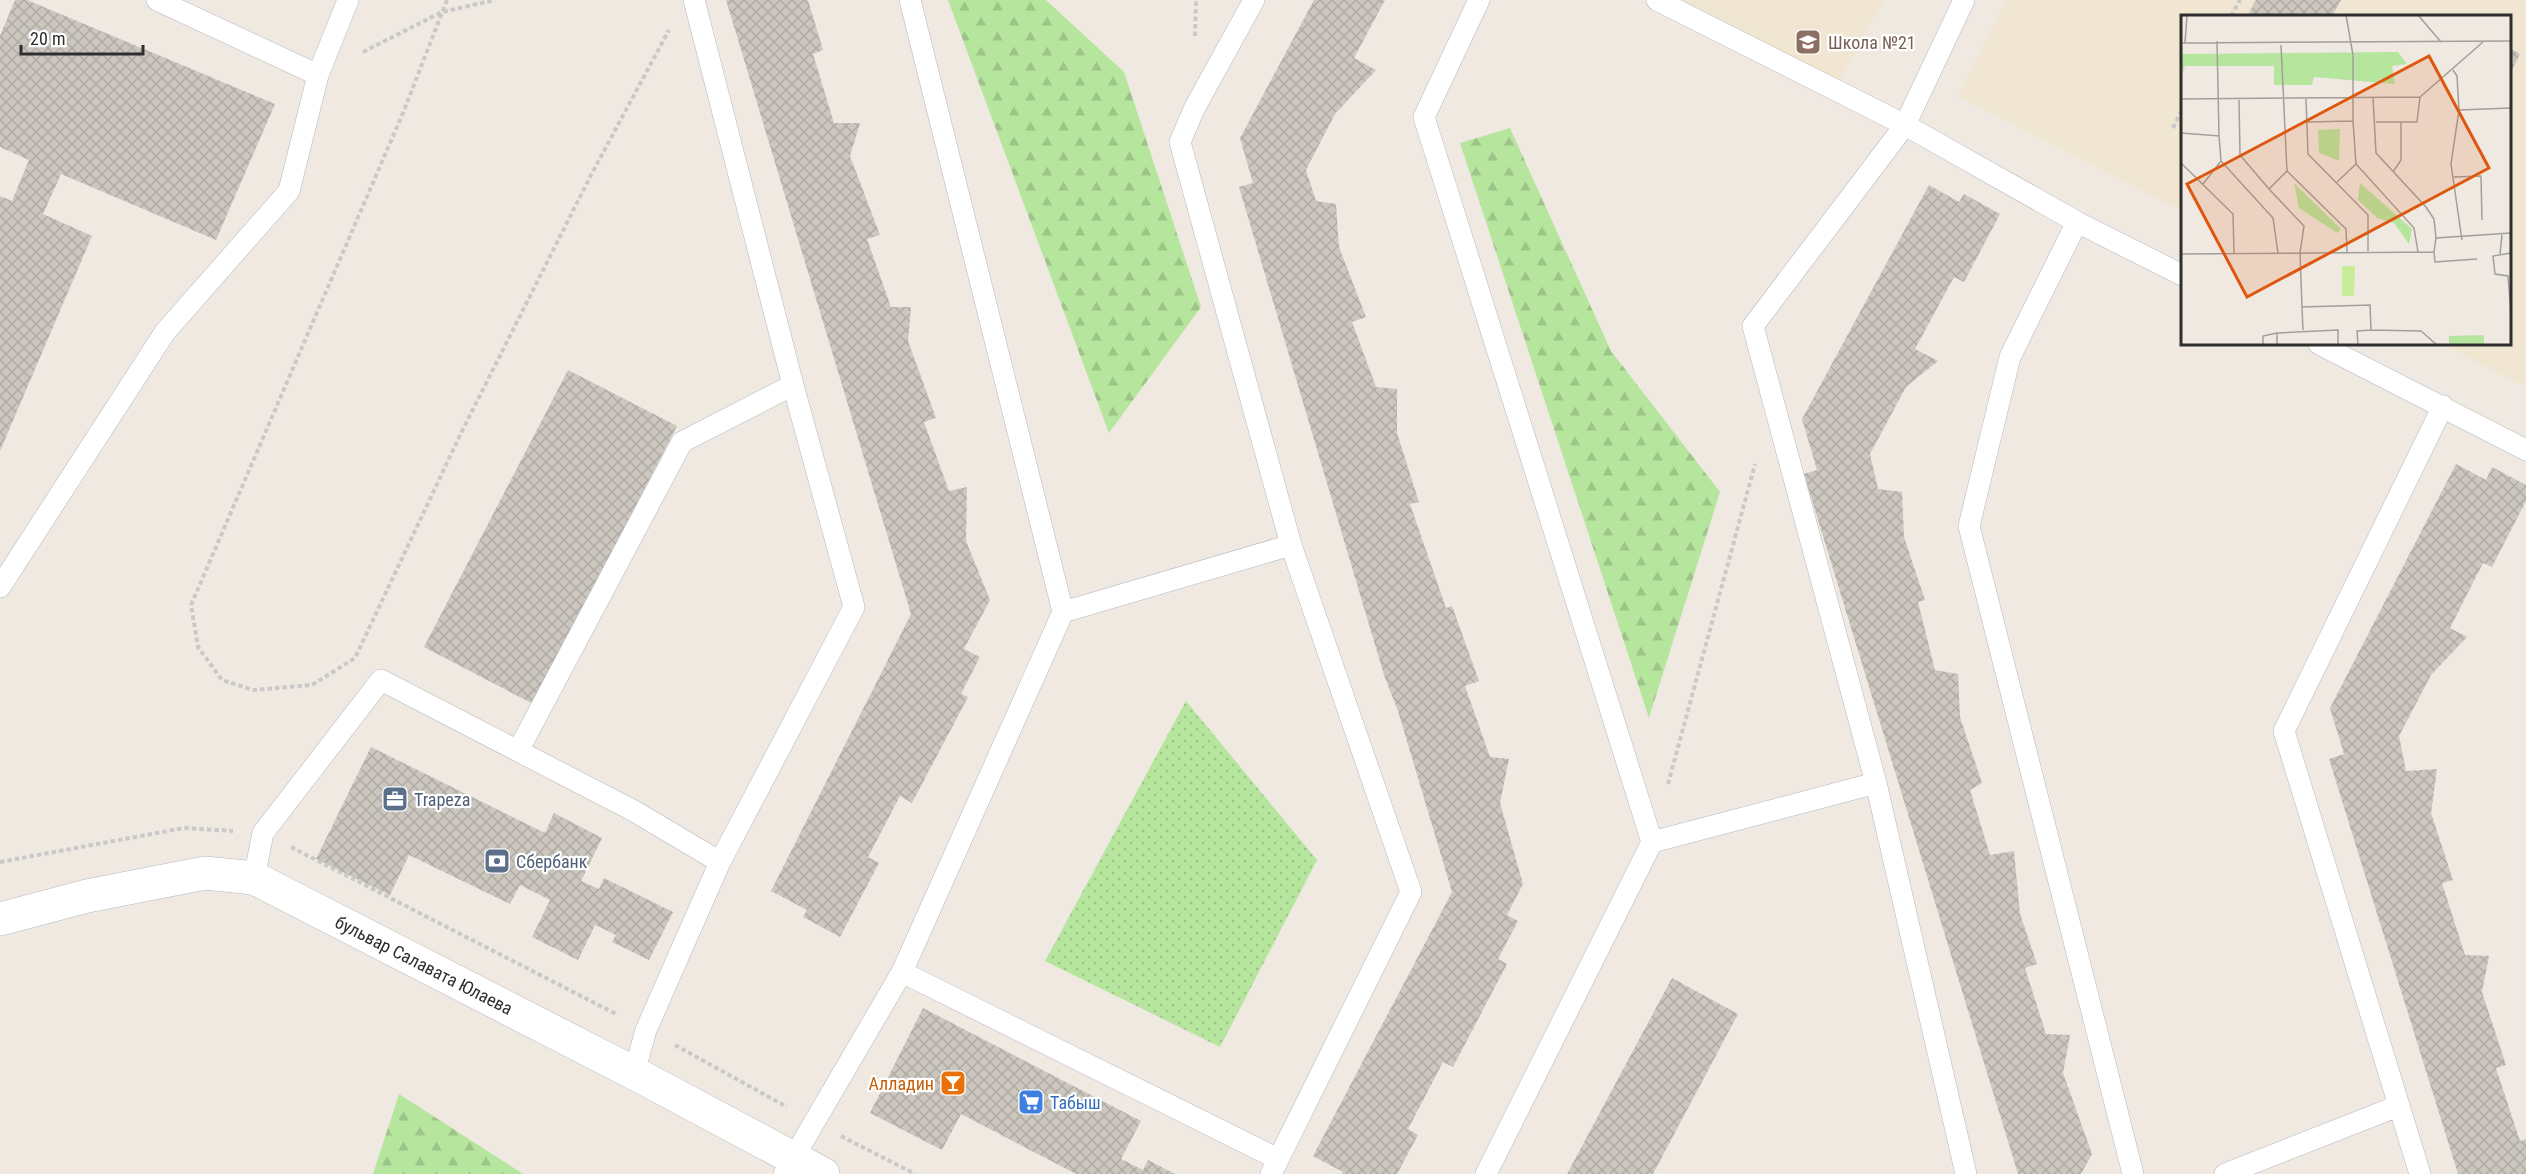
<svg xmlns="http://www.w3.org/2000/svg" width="2526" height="1174" viewBox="0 0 2526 1174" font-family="'Roboto Condensed',sans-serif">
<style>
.education{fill:#f0e6d1}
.forest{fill:url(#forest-firs)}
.park{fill:url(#park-dots)}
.building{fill:url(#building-cross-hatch)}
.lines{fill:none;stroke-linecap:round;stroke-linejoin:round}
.lane-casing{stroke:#b4b7c1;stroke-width:22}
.secondary-casing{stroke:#b4b7c1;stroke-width:34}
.path{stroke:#c9c9c9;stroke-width:4;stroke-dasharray:4.5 3;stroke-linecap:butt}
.lane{stroke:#fff;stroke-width:21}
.secondary{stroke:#fff;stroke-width:33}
.labels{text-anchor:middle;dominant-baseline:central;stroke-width:4.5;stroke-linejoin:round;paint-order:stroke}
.education-label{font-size:18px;fill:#785e54;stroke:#fff;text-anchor:start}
.service-label{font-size:18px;fill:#4e5e75;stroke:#fff;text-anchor:start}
.street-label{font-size:18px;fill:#2e2e2e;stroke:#fff}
.food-label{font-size:18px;fill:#c56008;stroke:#fff;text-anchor:end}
.shop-label{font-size:18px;fill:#366cbe;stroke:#fff;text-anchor:start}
.inset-road{fill:none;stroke:#a29e99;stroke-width:1.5}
.view{fill:#df570e;fill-opacity:0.15;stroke:#df570e;stroke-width:3}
.inset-edge{fill:none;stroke:#2e2e2e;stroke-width:3}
</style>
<defs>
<pattern id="forest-firs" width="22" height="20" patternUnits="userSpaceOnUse" patternTransform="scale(1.5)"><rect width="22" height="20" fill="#b6e59e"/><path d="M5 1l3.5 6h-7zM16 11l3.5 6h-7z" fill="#9dc588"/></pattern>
<pattern id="park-dots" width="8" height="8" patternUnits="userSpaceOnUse" patternTransform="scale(1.5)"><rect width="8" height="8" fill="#b6e59e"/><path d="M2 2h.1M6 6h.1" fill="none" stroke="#9dc588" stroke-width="1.8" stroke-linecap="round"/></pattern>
<pattern id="building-cross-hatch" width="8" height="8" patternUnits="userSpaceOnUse" patternTransform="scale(1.5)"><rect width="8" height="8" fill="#cbc7bf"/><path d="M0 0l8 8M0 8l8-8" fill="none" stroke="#afaba4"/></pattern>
</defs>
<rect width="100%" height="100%" fill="#efe9e1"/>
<path class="education" d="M 1677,0 L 1884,0 L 1837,84 Z
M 2007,0 L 2526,0 L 2526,387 L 2441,344 L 2510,344 L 2510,16 L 2182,16 L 2182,211 L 1957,96 Z"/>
<path class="forest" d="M 948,0 L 1046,0 L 1124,72 L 1201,307 L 1109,433 Z
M 1510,128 L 1611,351 L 1720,492 L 1649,718 L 1460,143 Z
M 399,1094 L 523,1174 L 373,1174 Z"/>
<path class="park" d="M 1186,701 L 1317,860 L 1220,1047 L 1045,961 Z"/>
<path class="building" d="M 15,0 L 27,0 L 275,104 L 216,240 L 61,174 L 43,214 L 92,236 L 0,451 L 0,196 L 12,201 L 29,160 L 0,147 L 0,36 Z
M 726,0 L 808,0 L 823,50 L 813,54 L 834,123 L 860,123 L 850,156 L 880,235 L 867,239 L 891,307 L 911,307 L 908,341 L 936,418 L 924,422 L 949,491 L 967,487 L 966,541 L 990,600 L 964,649 L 980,657 L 961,694 L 968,697 L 912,803 L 900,796 L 868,857 L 879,863 L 840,937 L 803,917 L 807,910 L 771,891 L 911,614 Z
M 1314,0 L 1385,0 L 1354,58 L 1376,70 L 1335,114 L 1306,170 L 1316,201 L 1336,204 L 1339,247 L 1366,317 L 1352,322 L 1376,387 L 1397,389 L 1397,433 L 1419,502 L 1410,504 L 1446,608 L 1452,606 L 1479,681 L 1465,686 L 1490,757 L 1509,759 L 1500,803 L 1523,884 L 1507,915 L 1518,921 L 1498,959 L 1507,964 L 1453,1067 L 1443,1062 L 1408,1129 L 1418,1135 L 1397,1174 L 1342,1174 L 1343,1172 L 1313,1156 L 1452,892 L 1398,711 L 1384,675 L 1239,187 L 1253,183 L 1240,138 Z
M 2256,0 L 2341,0 L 2332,16 L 2247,16 Z
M 2510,48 L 2520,54 L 2510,74 Z
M 1929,185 L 1959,202 L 1964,194 L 2000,214 L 1964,282 L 1954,277 L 1915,349 L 1938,361 L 1906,387 L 1870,454 L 1878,489 L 1902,492 L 1904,537 L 1925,600 L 1918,602 L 1935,670 L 1958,674 L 1960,717 L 1982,783 L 1970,790 L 1990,855 L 2014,851 L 2020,914 L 2037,964 L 2025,968 L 2046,1034 L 2070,1035 L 2063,1073 L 2092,1154 L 2081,1174 L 2018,1174 L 1804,474 L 1817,470 L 1802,419 Z
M 568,370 L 677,426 L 533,704 L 424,647 Z
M 2456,464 L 2486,480 L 2492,467 L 2526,485 L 2526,501 L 2492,567 L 2483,563 L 2450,628 L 2467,637 L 2431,675 L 2399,736 L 2406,771 L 2437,769 L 2431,813 L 2453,880 L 2442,883 L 2465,955 L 2489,956 L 2482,992 L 2506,1065 L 2496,1068 L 2520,1141 L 2526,1139 L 2526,1174 L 2458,1174 L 2329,759 L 2344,754 L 2330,708 Z
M 371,747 L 545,833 L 554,813 L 602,838 L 581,881 L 599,889 L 604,878 L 673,912 L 649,960 L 612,942 L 616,935 L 595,925 L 578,960 L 532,937 L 550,900 L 520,885 L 510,904 L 409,855 L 390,895 L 316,859 Z
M 1672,978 L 1738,1014 L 1653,1174 L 1567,1174 Z
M 923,1008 L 1141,1121 L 1121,1159 L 1143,1170 L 1148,1160 L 1175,1174 L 1076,1174 L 961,1114 L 942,1150 L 870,1113 Z"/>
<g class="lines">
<g class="lane-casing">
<path id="lane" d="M 157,0 L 318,75
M 1254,0 L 1194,109 L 1180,142 L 1291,545 L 1411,892 L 1271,1174
M 1479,0 L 1424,117 L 1652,842
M 1657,0 L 1905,125 L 2077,222 L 2182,275
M 2077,222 L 2010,357 L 1969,526 L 2133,1174
M 2319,344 L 2526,450
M 0,587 L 165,332 L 289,191 L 318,75 L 348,0
M 1063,612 L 1291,545
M 519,749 L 682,442 L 793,385
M 1876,783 L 1966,1174
M 254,878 L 263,833 L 381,680 L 634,811 L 720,862
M 902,972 L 1063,612 L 910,0
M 634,1073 L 646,1030 L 720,862 L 854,607 L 793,385 L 694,0
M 784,1174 L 902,972 L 1278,1159
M 1486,1174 L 1652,842 L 1876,783 L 1753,326 L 1905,125 L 1964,0
M 2225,1174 L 2398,1106
M 2420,1174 L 2284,731 L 2443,406"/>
</g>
<g class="secondary-casing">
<path id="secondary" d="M 0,919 L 87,896 L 205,873 L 254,878 L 634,1073 L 823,1174"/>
</g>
<path class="path" d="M 447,0 L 403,113 L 191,605 L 198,647 L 222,680 L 253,690 L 312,685 L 355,658 L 463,429 L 591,175 L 669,30
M 2231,16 L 2240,0
M 1195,36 L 1196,0
M 363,52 L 442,12 L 495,0
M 2173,128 L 2182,110
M 1668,784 L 1755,464
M 291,847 L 618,1015
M 0,862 L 184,828 L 233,831
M 675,1045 L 787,1107
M 841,1136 L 915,1174"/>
<use href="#lane" class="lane"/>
<use href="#secondary" class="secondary"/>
</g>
<defs>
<g id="school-square" transform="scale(1.35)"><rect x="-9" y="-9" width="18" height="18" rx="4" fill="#8d6e63" stroke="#fff"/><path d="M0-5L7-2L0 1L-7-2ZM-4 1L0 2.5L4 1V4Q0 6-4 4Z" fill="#fff"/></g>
<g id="office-square" transform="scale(1.35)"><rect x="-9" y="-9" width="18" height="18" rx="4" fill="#5c6f8a" stroke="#fff"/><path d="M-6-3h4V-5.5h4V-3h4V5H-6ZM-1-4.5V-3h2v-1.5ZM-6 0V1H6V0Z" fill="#fff"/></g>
<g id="bank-square" transform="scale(1.35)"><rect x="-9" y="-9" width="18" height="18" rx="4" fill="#5c6f8a" stroke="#fff"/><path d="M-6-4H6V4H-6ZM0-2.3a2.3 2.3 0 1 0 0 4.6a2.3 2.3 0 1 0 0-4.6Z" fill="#fff"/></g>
<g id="bar-square" transform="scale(1.35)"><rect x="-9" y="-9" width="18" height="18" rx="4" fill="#e8710a" stroke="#fff"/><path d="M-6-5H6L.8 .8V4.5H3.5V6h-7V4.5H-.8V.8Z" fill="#fff"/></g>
<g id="supermarket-square" transform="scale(1.35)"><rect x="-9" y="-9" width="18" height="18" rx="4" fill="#3f7fe0" stroke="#fff"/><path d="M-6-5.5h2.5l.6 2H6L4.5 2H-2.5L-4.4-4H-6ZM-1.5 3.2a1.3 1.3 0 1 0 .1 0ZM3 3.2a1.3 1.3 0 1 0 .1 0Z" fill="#fff"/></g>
</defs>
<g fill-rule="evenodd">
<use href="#school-square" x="1808" y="42"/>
<use href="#office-square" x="395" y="799"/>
<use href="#bank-square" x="497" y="861"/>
<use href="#bar-square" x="953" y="1083"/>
<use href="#supermarket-square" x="1031" y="1102"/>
</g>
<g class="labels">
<g class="education-label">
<text x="1828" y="42">Школа №21</text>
</g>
<g class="service-label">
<text x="414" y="799">Trapeza</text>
<text x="516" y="861">Сбербанк</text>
</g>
<g class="street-label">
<text transform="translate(424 965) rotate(27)">бульвар Салавата Юлаева</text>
</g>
<g class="food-label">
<text x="934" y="1083">Алладин</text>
</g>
<g class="shop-label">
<text x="1050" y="1102">Табыш</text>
</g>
</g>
<g transform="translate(2181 15)">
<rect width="330" height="330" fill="#efe9e1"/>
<path d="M 217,37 L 226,49 L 211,51 L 214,69 L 133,62 L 131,70 L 93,70 L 93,51 L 4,51 L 0,63 L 0,39 ZM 113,168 L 160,214 L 156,218 L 118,193 ZM 179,168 L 231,214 L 228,229 L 213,208 L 196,203 L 177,185 Z" fill="#b6e59e"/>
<path d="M 159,114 L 158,146 L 138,138 L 137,115 ZM 303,320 L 303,330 L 268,330 L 268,321 Z" fill="#b6e59e"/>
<path d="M 161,251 L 174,251 L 173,281 L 161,281 Z" fill="#c9ec9a"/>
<path class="inset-road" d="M 237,0 L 260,27M 0,28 L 330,26M 4,28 L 6,0M 100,30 L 106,156 L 88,174 L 123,211 L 119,238 L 121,292M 272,55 L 276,61 L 278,95M 192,82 L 195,138 L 245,192 L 253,204 L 255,223M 0,84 L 239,82 L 302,27M 125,84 L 127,139 L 187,200 L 187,236M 58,85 L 59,140 L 88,174M 172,106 L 175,149 L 233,213 L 237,237M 126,107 L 172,106 L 172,40 L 165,0M 195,107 L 236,107 L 239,82M 0,118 L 38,121 L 36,26M 38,121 L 40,146 L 92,203 L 97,238M 0,148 L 52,199 L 53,239M 106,156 L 165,214 L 166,237M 212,157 L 220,145 L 220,108M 273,162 L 300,161 L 301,205M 156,167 L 175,149M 22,169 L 40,146M 281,225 L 270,149 L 278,95 L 330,93M 253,237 L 254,247 L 296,244M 330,238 L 312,241 L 314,259 L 327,261 L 330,296M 0,239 L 253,237 L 255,223 L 330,218M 319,239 L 321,220M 122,315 L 121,292 L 189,290 L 190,315 L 176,316 L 177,330M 190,315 L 240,316 L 256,330M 96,318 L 157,315 L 157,330M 82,330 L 82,321 L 96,318 L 96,330"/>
<path class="view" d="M 248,41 L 308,153 L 66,282 L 6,169 Z"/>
<rect width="330" height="330" class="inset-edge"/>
</g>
<path d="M21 45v9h122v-9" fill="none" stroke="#2e2e2e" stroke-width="3"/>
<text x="30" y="45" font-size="18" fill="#2e2e2e" stroke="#ffffff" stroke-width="4.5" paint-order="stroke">20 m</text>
</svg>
